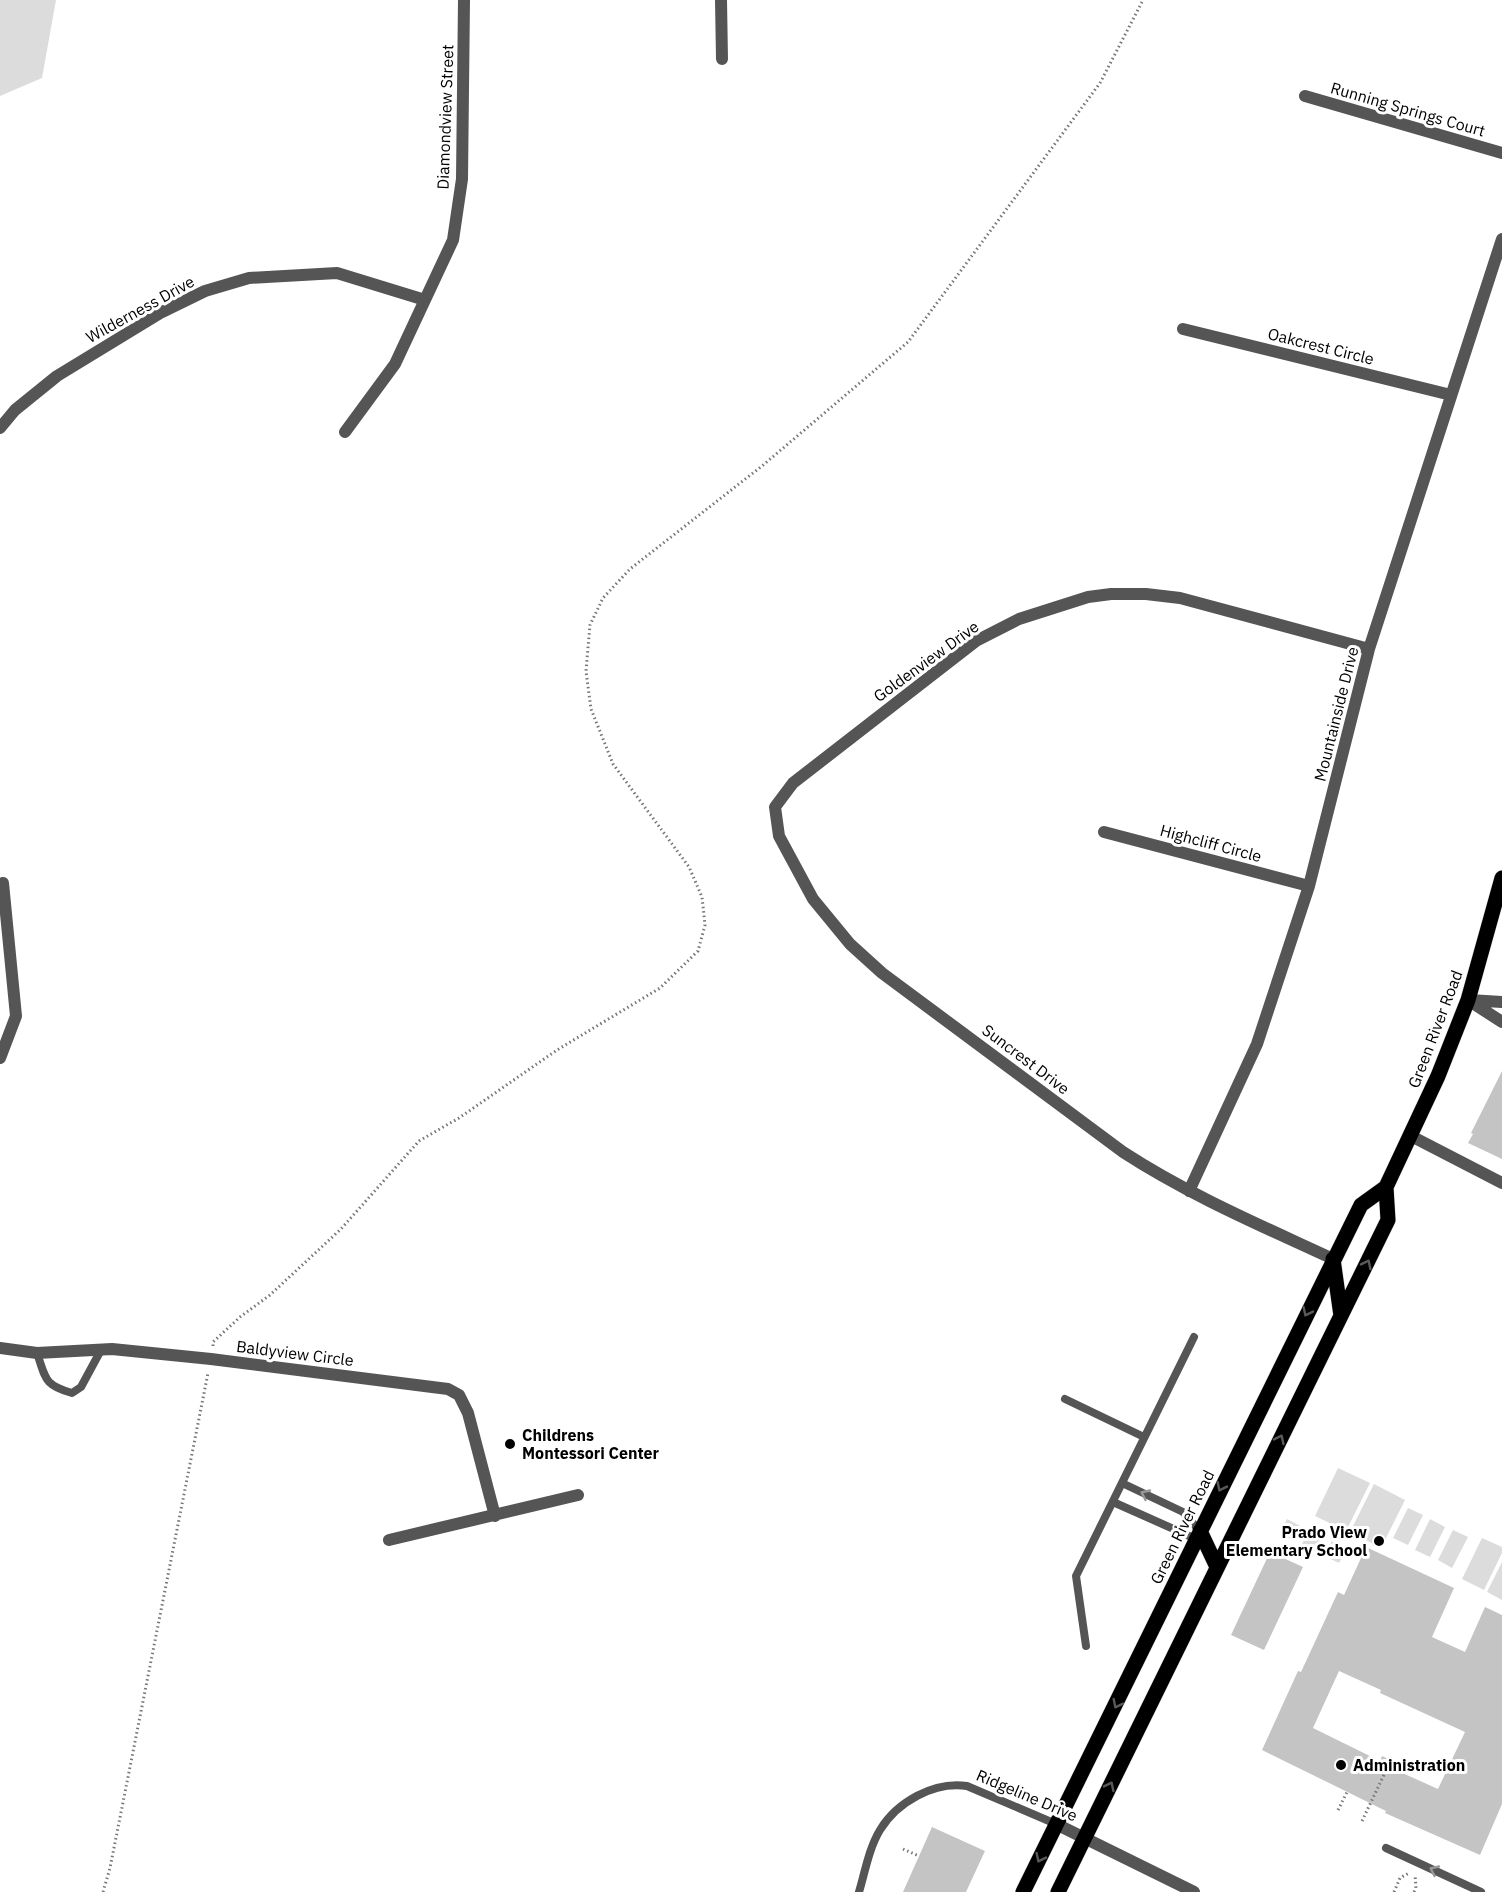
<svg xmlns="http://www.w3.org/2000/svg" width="1502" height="1892" viewBox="0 0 1502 1892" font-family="'IBM Plex Sans',sans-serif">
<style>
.green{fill:#dcdcdc}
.building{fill:#c4c4c4;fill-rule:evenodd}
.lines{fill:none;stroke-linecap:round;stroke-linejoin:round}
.primary-casing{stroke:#dbdbdb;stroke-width:16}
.path{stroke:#777;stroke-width:3;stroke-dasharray:1.5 3;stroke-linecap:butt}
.service{stroke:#555;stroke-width:8}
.minor{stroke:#555;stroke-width:12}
.tertiary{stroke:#555;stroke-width:12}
.primary{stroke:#000;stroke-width:15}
.oneway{stroke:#595959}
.oneway2{stroke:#999}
.poi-dot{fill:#000;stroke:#fff;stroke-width:2}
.labels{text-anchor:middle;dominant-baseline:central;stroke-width:6;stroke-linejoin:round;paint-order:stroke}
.street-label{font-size:16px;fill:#000;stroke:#fff}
.poi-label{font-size:16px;font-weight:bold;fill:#000;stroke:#fff;text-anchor:start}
</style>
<rect width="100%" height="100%" fill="#fff"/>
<path class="green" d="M 0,0 L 56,0 L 42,78 L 0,96 Z
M 1338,1468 L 1370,1483 L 1346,1531 L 1315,1516 Z
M 1374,1484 L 1405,1500 L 1381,1548 L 1350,1532 Z
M 1408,1508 L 1423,1515 L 1408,1545 L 1393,1538 Z
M 1287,1519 L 1302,1527 L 1295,1541 L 1280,1534 Z
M 1430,1519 L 1445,1527 L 1430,1557 L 1415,1550 Z
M 1309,1530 L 1324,1538 L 1317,1552 L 1302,1544 Z
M 1453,1530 L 1468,1537 L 1452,1568 L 1438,1560 Z
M 1482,1538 L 1502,1547 L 1502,1553 L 1484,1590 L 1462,1579 Z
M 1332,1541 L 1347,1549 L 1339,1563 L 1324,1556 Z
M 1502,1562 L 1502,1600 L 1487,1592 Z"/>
<path class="building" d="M 1502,1071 L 1502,1159 L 1468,1143 L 1473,1134 L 1471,1133 Z
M 1366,1547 L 1454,1588 L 1432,1637 L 1465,1652 L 1485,1607 L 1502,1615 L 1502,1804 L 1480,1855 L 1385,1813 L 1386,1811 L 1262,1750 L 1298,1671 L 1301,1672 L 1338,1592 L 1344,1595 ZM 1339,1671 L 1381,1690 L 1380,1693 L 1465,1732 L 1438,1789 L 1398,1771 L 1401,1765 L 1382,1756 L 1380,1761 L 1313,1728 Z
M 1270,1552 L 1303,1567 L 1264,1650 L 1231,1635 Z
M 932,1827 L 985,1851 L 966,1892 L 903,1892 Z"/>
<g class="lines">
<g class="primary-casing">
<path id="primary" d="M 1333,1259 L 1341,1316
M 1200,1531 L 1217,1567
M 1023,1892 L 1361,1205 L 1386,1187 L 1438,1076 L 1468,1000 L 1502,878
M 1058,1892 L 1388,1220 L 1386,1187"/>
</g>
<path class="path" d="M 213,1346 L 213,1342 L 240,1317 L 270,1295 L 341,1229 L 419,1141 L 459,1118 L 557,1050 L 660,988 L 698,951 L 705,925 L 702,897 L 689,867 L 613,764 L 591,709 L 586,671 L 590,625 L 603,598 L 630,569 L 762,466 L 908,342 L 1100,83 L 1143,0
M 1338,1810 L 1347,1792
M 1362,1821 L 1391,1760
M 903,1849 L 919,1856
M 103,1892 L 110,1868 L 208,1373
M 1394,1892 L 1400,1878 L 1409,1873
M 1414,1892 L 1416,1888 L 1415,1875"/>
<path class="service" d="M 37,1353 C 46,1379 44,1385 72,1393 L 81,1387 L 101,1350
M 1065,1399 L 1144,1437
M 1122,1483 L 1183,1512 L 1200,1531
M 1113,1502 L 1196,1539
M 1086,1646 L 1076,1576 L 1194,1337
M 1386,1848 L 1481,1892
M 859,1892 C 865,1872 869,1848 880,1830 C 897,1802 934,1781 967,1786 L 1056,1824"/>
<path class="minor" d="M 721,0 L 722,59
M 1305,96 L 1502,153
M 1183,329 L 1451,395
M 0,428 L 15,410 L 57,376 L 162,312 L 205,291 L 249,278 L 337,273 L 425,300
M 345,432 L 395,364 L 453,240 L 462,179 L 464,0
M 1104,832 L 1309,886
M 1468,1000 L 1502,1022
M 1469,1000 L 1502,1002
M 0,1058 L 16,1016 L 3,883
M 1411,1136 L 1502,1183
M 1189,1191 L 1257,1044 L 1309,886 L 1369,649 L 1502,239
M 1333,1259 C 1262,1226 1189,1195 1123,1152 L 882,973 L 850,944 L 813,899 L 779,836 L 775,807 L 793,783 L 976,641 L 1019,619 L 1088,597 L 1111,594 L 1146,594 L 1180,598 L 1369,649
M 0,1348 L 37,1353 L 112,1349 L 211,1359 L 448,1389 L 459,1395 L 468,1413 L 495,1516
M 389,1540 L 578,1495"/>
<path class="tertiary" d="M 1056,1824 L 1194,1892"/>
<use href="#primary" class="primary"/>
</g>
<defs><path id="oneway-chevron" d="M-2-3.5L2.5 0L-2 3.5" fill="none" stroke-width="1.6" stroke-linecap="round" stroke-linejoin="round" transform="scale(1.5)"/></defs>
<g class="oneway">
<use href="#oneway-chevron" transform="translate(1367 1264) rotate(-64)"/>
<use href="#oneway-chevron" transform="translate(1307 1312) rotate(116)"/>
<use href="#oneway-chevron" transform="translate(1280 1439) rotate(-64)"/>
<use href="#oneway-chevron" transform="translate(1221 1487) rotate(116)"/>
<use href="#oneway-chevron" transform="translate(1117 1704) rotate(117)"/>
<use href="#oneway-chevron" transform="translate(1110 1786) rotate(-64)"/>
<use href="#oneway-chevron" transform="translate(1040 1858) rotate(116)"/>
</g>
<g class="oneway2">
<use href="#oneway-chevron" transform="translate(1145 1494) rotate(-155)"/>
<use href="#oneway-chevron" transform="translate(1434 1870) rotate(-155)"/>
</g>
<g class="poi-dot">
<circle cx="510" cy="1444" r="6"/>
<circle cx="1379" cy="1541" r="6"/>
<circle cx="1341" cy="1765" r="6"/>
</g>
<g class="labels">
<g class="street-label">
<text transform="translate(1408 109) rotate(16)">Running Springs Court</text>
<text transform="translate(445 117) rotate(-88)">Diamondview Street</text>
<text transform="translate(140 309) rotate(-29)">Wilderness Drive</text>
<text transform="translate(1321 346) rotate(14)">Oakcrest Circle</text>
<text transform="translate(926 661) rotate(-36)">Goldenview Drive</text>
<text transform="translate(1336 714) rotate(-76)">Mountainside Drive</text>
<text transform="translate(1211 843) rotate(15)">Highcliff Circle</text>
<text transform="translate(1435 1029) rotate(-69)">Green River Road</text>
<text transform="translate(1026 1059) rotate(37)">Suncrest Drive</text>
<text transform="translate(295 1353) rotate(7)">Baldyview Circle</text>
<text transform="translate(1182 1527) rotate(-64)">Green River Road</text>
<text transform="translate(1027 1795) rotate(23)">Ridgeline Drive</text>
</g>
<g class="poi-label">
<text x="522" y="1435">Childrens<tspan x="522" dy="18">Montessori Center</tspan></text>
<text x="1367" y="1532" text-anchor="end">Prado View<tspan x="1367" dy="18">Elementary School</tspan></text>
<text x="1353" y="1765">Administration</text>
</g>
</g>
</svg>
